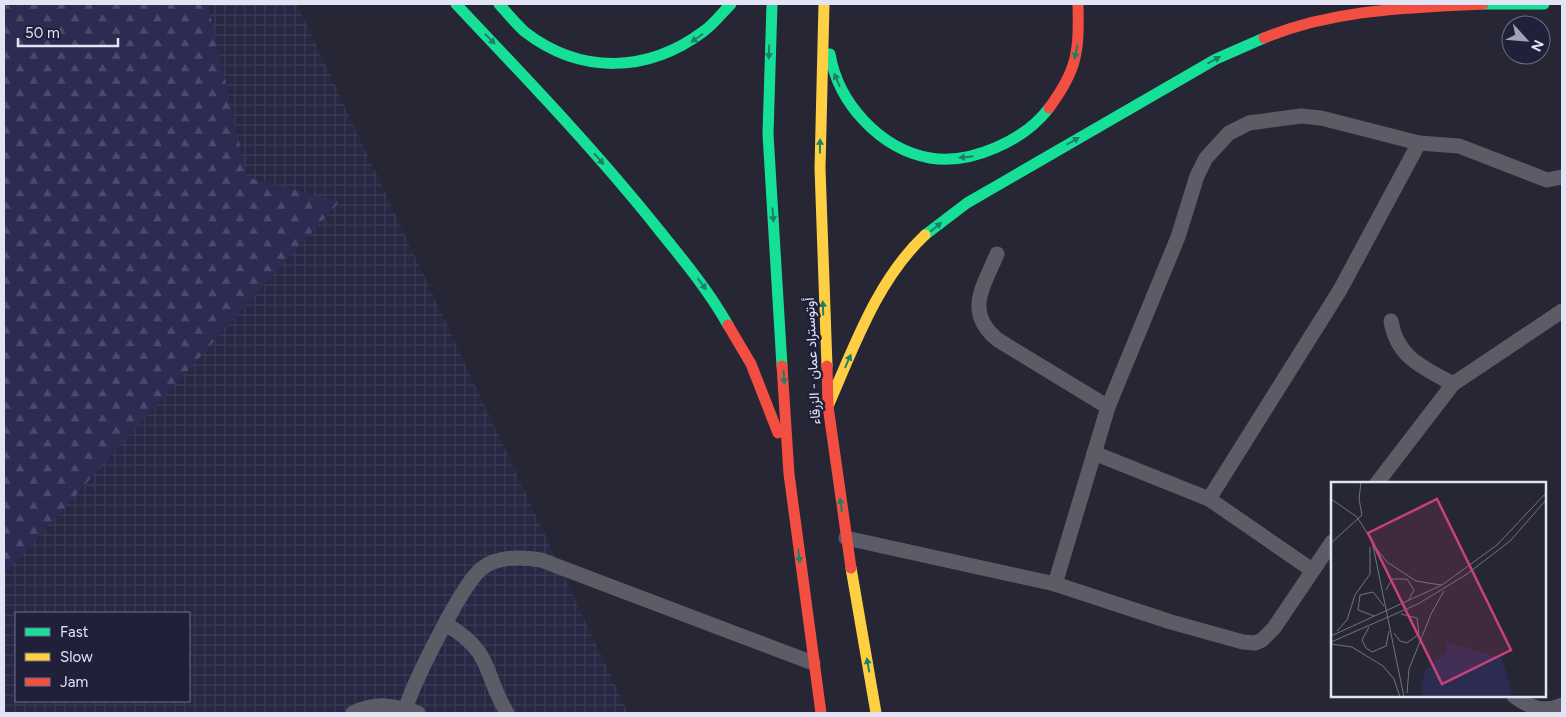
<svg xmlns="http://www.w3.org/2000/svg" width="1566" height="717" font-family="Figtree,Vazirmatn,sans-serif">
<defs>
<pattern id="industrial-grid" width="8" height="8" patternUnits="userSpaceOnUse" patternTransform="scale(1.25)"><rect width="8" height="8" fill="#282744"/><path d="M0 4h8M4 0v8" fill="none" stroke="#3d3c56"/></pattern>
<pattern id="forest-firs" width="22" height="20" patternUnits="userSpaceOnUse" patternTransform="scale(1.25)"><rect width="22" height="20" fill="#2c2b51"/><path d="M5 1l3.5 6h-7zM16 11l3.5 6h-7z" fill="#4a4a6b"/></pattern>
</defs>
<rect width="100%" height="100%" fill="#272634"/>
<path fill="url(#industrial-grid)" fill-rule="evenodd" d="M4 4H297L628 713H4ZM16 613H189V701H16Z"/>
<polygon fill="url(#forest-firs)" points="4,4 208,4 247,177 339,202 4,575"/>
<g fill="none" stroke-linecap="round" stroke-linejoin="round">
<g stroke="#5c5c67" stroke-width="15">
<path d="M997 254C983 288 964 312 998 340L1108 407"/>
<path d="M1391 321C1397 358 1423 367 1453 384"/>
<polyline points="1094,453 1209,499 1312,570"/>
<polyline points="1377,483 1453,384 1562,311"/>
<polyline points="1209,499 1340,290 1419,143 1459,146 1547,180 1562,177"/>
<polyline points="846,538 1055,584 1171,622 1243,642 1255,643 1262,640 1274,628 1332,542"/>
<polyline points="1055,584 1108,407 1178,237 1197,176 1206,158 1229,133 1249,123 1301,116 1321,118 1419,143"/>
<path d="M446 624C495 654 482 671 507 713"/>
<path d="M1514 696C1530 708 1544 713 1562 705"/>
<path d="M353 713C376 702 394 705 418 713"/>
<path d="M404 713C412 685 461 586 481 569 497 556 523 557 541 560L813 663"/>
</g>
<g stroke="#16e098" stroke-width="11">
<path d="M456 4C526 78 596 151 659 230 684 261 709 291 728 325"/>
<path d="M499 4C507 13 516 24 525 32 581 75 648 73 704 31 714 24 722 13 731 4"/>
<polyline points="772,4 768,134 782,366"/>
<polyline points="1483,4 1544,4"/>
<path d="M830 54C838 103 880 149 930 158 971 165 1025 140 1049 108"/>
<polyline points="925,235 967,203 1216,59 1264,38"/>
</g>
<g stroke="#ffcf43" stroke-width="11">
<polyline points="824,4 820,168 827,366"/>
<path d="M828 406C854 347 877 280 925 235"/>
<polyline points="851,568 876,713"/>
</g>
<g stroke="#f24e42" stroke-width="11">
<path d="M1264 38C1335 9 1407 8 1483 4"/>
<path d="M1049 108C1078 69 1079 51 1078 4"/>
<polyline points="728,325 751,364 778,433"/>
<polyline points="782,366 789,474 821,713"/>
<polyline points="827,366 828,406 851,568"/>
</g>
</g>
<defs><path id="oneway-solid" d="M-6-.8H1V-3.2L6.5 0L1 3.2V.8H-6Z" transform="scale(1.25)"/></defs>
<g fill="#1c8069">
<use href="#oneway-solid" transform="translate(697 38) rotate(145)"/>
<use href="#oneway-solid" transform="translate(490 39) rotate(46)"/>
<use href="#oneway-solid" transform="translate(769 52) rotate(92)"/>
<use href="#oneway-solid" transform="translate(1076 52) rotate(103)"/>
<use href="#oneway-solid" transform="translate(1214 60) rotate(-29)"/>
<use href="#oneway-solid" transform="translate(837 80) rotate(-113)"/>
<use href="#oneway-solid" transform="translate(1073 141) rotate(-30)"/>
<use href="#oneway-solid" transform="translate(820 146) rotate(-89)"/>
<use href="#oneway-solid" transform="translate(966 157) rotate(174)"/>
<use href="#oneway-solid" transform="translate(599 159) rotate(49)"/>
<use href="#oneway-solid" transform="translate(773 215) rotate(86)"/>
<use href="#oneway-solid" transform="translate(936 227) rotate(-40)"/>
<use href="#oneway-solid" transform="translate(702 284) rotate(53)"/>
<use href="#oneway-solid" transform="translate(823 308) rotate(-92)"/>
<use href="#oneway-solid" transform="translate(848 361) rotate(-66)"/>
<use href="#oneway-solid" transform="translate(784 377) rotate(87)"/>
<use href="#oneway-solid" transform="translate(841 505) rotate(-98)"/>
<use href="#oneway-solid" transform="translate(799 556) rotate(83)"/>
<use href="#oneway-solid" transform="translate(868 665) rotate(-100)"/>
</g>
<g text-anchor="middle" stroke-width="5" stroke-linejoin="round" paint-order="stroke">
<g font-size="14" fill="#e2e3f4" stroke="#21203a">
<text transform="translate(812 361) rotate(-93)" y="5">أوتوستراد عمان - الزرقاء</text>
</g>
</g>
<g transform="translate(1331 482)">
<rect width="215" height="215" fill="#272634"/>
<path d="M114 160 171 176 182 215H92L90 204 95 187 116 170Z" fill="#2c2b51"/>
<path fill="none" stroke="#727281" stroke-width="1" d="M0 17 26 35 41 59 73 215M0 61 31 33 28 17 30 0M45 66 56 80 85 99 110 103M55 108 61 97H76L83 108 77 119M43 134 27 128 29 113 42 110 53 124M38 145 31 158 35 166 41 170 55 164 58 149M6 149 16 138 24 113 39 92V65M63 151 69 159 76 161 88 152 86 136 70 132M0 154 111 103 166 63 215 11M0 160 87 122 136 92 179 59 215 18M0 162 21 165 52 184 63 197 69 215M76 211 78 187 100 132 113 109"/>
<path fill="#c8417a" fill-opacity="0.15" stroke="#c8417a" stroke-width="2.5" d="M106 17 180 168 111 202 37 51Z"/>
<rect width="215" height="215" fill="none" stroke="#e2e3f4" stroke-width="2.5"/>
</g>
<rect width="1566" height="717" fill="none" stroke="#e2e3f4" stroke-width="10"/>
<rect x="15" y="612" width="175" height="90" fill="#21203a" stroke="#6e6e84"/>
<rect x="25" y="628" width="25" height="8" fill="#16e098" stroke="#6e6e84"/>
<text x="60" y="637" font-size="15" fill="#e2e3f4">Fast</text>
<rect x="25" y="653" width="25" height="8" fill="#ffcf43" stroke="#6e6e84"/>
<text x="60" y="662" font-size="15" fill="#e2e3f4">Slow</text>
<rect x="25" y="678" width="25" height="8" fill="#f24e42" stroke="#6e6e84"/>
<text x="60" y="687" font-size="15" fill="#e2e3f4">Jam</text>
<g transform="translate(1526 40) rotate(116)"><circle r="24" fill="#21203a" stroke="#6e6e84"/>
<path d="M0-4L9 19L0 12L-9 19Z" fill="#a1a1b1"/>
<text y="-8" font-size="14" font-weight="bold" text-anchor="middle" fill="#e2e3f4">N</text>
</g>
<path d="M18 38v8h100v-8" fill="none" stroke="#e2e3f4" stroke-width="2.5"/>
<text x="25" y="38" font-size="15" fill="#e2e3f4" stroke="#21203a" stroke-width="4" paint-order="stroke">50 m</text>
</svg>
